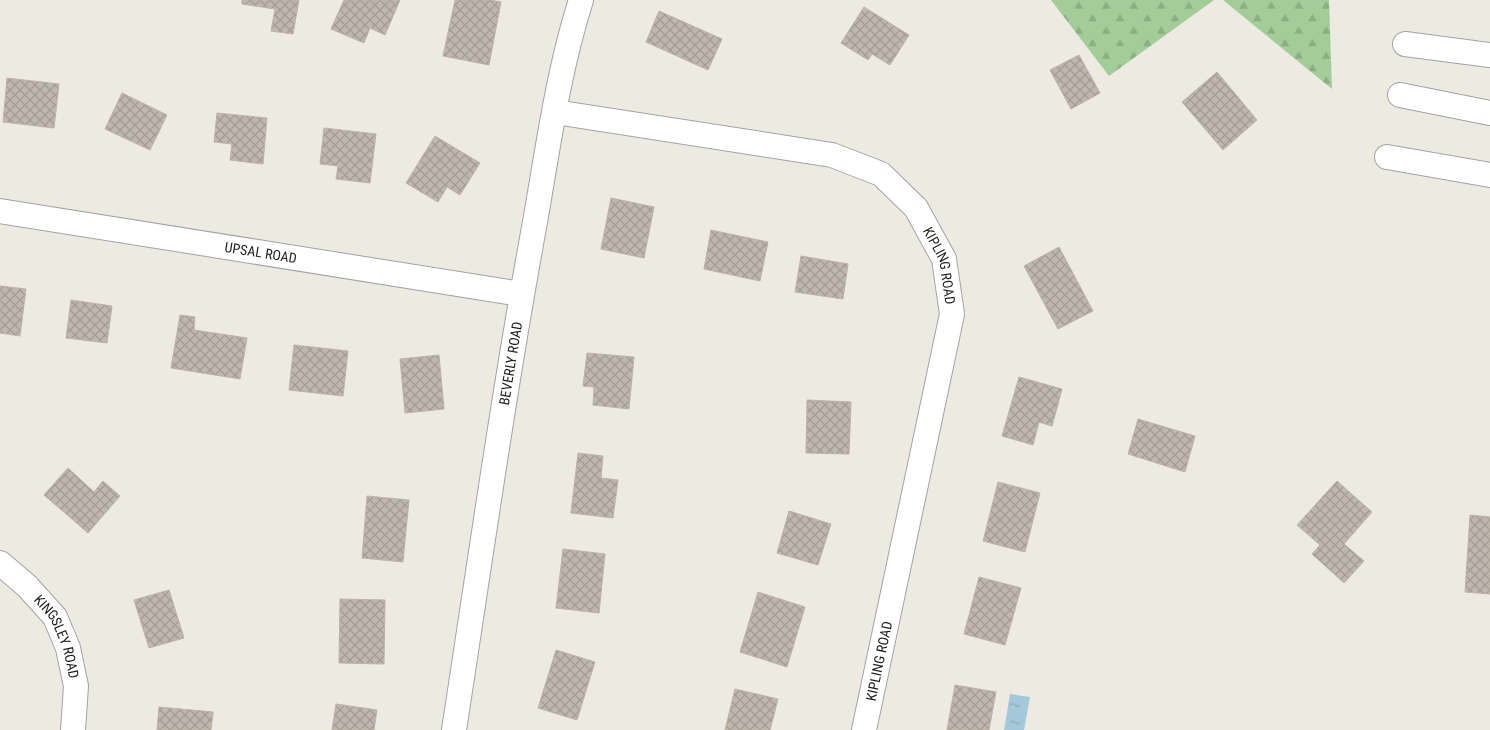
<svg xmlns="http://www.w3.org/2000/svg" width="1490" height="730" font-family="'Roboto Condensed',sans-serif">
<defs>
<pattern id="forest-firs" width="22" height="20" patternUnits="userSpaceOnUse" patternTransform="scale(1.25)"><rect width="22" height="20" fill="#a3cc98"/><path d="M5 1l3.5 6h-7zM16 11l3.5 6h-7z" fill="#8caf82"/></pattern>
<pattern id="water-ripples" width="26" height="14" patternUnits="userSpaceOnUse" patternTransform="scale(1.25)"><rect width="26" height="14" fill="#a3c9da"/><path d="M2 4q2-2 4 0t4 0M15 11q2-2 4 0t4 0" fill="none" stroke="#8cacba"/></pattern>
<pattern id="building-cross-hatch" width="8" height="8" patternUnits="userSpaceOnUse" patternTransform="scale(1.25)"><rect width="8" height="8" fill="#beb6af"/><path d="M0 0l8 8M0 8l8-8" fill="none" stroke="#a39c96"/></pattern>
</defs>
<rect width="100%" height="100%" fill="#edeae2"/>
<g fill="url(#forest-firs)">
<polygon points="1051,0 1214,0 1109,76"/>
<polygon points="1223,0 1329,0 1332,89"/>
</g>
<polygon fill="url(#water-ripples)" points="1010,694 1030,697 1024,730 1004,730"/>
<g fill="url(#building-cross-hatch)" stroke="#beb2a5">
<polygon points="242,0 299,0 293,34 271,31 275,9 242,4"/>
<polygon points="344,0 400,0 385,35 370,28 364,43 331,29"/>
<polygon points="455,0 491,0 501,2 489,65 443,56"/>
<polygon points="864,7 909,35 890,65 872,54 868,60 841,43"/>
<polygon points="659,11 722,39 708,70 646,42"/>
<polygon points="1079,55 1100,93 1071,109 1050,70"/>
<polygon points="1217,72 1257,120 1223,150 1182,102"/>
<polygon points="7,78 59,84 54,128 3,122"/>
<polygon points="122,93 167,115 150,150 105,129"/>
<polygon points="217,113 267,118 263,164 230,160 232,144 214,142"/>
<polygon points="324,128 376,134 370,183 336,179 338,166 320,164"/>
<polygon points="435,136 480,163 460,195 447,187 438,202 406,183"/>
<polygon points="611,198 654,207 644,258 601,249"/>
<polygon points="711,230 768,242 760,281 704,269"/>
<polygon points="1059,247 1093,311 1058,329 1024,266"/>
<polygon points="801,256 848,264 843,299 795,292"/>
<polygon points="0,286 26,289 20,336 0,333"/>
<polygon points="71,300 112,306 107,343 66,338"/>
<polygon points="180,315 195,317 194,330 247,338 240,379 171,368"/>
<polygon points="294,345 348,351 343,396 289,390"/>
<polygon points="587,353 634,357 629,409 593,405 594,387 583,386"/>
<polygon points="439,355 444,409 405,413 400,359"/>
<polygon points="1019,377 1062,389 1052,426 1039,422 1033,445 1002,436"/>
<polygon points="807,400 851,402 849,454 806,453"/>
<polygon points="1138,419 1195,436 1185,472 1128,454"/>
<polygon points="578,453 603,456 601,478 618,480 613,518 571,513"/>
<polygon points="68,468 94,492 103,481 120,496 88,533 44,495"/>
<polygon points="1337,481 1372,512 1344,544 1364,561 1344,583 1312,554 1320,545 1297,525"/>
<polygon points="998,482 1040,493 1025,552 983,541"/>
<polygon points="367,496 409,500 403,562 362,558"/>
<polygon points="789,511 831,524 818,565 777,553"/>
<polygon points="1470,515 1490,517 1490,594 1465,592"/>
<polygon points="563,549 605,554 599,613 556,608"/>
<polygon points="979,577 1021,588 1005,645 964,634"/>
<polygon points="169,590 184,638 149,648 134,600"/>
<polygon points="758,592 805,607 787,667 740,652"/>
<polygon points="340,599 385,600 384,664 339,663"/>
<polygon points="556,650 595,662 577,720 538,708"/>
<polygon points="955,685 996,692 989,730 947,730"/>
<polygon points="735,689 778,699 770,730 725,730"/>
<polygon points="336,704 377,710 374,730 332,730"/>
<polygon points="159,707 213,712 211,730 157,730"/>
</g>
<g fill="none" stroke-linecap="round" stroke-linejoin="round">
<defs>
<g id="minor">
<polyline points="1405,44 1490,55"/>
<polyline points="1400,95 1490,113"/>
<path id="s1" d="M555 112 832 155 881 174 916 208 944 259 952 314 864 730"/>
<polyline points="1387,157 1490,175"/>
<path id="s2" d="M0 211 521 294"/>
<path id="s3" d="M0 563 27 586 55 617 68 648 76 686 73 730"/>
<path id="s4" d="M454 730C480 561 504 391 535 222 548 148 558 72 581 0"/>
</g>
</defs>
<use href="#minor" stroke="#a3a3a3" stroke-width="26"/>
<use href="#minor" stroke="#fff" stroke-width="24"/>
</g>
<g text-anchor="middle" stroke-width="5" stroke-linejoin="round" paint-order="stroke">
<g font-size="14" fill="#1c1c1c" stroke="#fff">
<text dy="5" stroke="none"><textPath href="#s2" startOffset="264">UPSAL ROAD</textPath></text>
<text dy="5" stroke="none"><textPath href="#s1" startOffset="445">KIPLING ROAD</textPath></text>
<text dy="5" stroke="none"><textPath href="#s4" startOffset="371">BEVERLY ROAD</textPath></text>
<text dy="5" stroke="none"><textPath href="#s3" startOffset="96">KINGSLEY ROAD</textPath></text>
<text transform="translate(879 661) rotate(-78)" y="5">KIPLING ROAD</text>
</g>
</g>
</svg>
